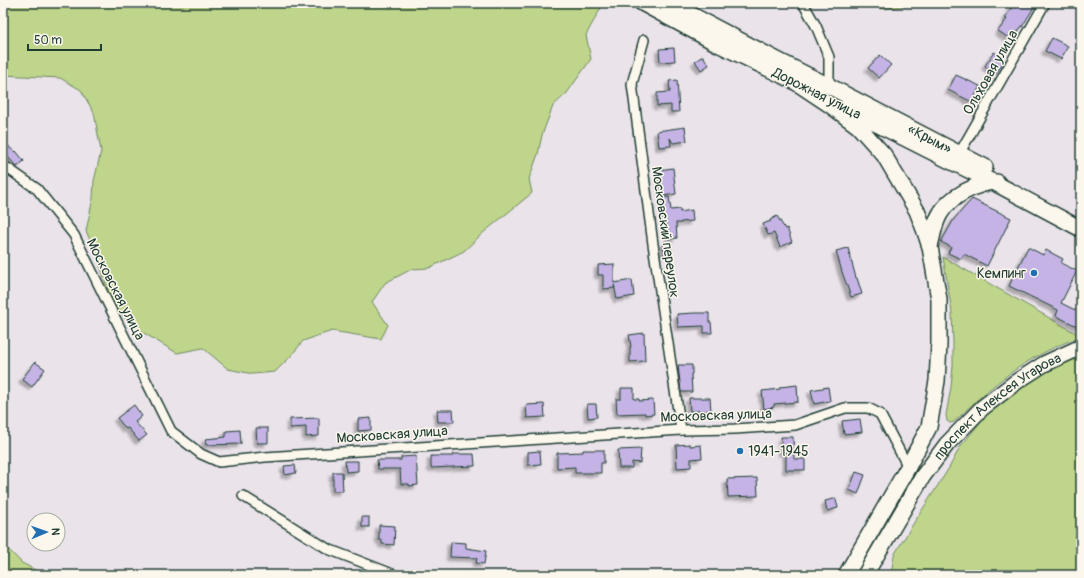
<svg xmlns="http://www.w3.org/2000/svg" width="1084" height="578" font-family="Pangolin,sans-serif">
<defs>
<filter id="shadow"><feDropShadow dx="-3.5" dy="3.5" stdDeviation="1" flood-color="#0004"/></filter>
</defs>
<rect width="100%" height="100%" fill="#eae3ea"/>
<filter id="ink" filterUnits="userSpaceOnUse"><feTurbulence type="fractalNoise" baseFrequency=".025" numOctaves="2"/><feDisplacementMap in="SourceGraphic" scale="8" xChannelSelector="R" yChannelSelector="G"/><feConvolveMatrix kernelMatrix="1 2 1 2 8 2 1 2 1" color-interpolation-filters="sRGB"/></filter>
<g filter="url(#ink)">
<g fill="#bed58b" stroke="#6e8960">
<polygon points="3,3 602,3 603,4 586,35 591,59 567,93 553,106 542,135 538,154 529,179 532,193 483,233 464,251 429,268 412,269 385,283 372,302 388,325 381,339 332,331 303,341 291,356 275,372 253,374 228,369 203,348 177,353 132,326 112,303 97,256 86,231 93,198 94,181 101,151 94,113 81,90 60,78 3,75"/>
<polygon points="875,3 911,3 906,6 881,9"/>
<path d="M943 257 1081 336C1070 341 1058 345 1047 351 1012 368 981 395 954 422L950 423 947 421 946 415 951 387 953 366V342L952 313Z"/>
<polygon points="1081,353 1081,575 891,575 894,555 915,521 949,468 960,447 988,413 1030,379"/>
<polygon points="3,544 22,563 45,575 3,575"/>
</g>
<g fill="#c4b3e4" stroke="#1f3d34" filter="url(#shadow)">
<polygon points="1014,3 1027,3 1034,7 1022,27 1021,27 1012,40 998,31 1007,19 1005,18"/>
<polygon points="1052,38 1068,46 1061,59 1045,51"/>
<polygon points="674,48 675,61 660,62 659,49"/>
<polygon points="994,52 1005,60 996,74 985,66"/>
<polygon points="880,55 891,65 879,78 868,68"/>
<polygon points="703,56 709,65 701,70 695,61"/>
<polygon points="956,75 980,86 972,102 948,90"/>
<polygon points="677,80 679,112 671,112 671,105 657,106 657,93 670,92 669,81"/>
<polygon points="685,127 687,141 673,143 670,138 671,146 659,147 657,131"/>
<polygon points="3,140 14,152 16,151 24,161 17,167 7,156 3,159"/>
<polygon points="673,168 676,194 663,196 659,170"/>
<polygon points="669,197 671,210 680,209 680,212 692,210 693,221 681,222 681,223 676,223 677,238 669,239 667,224 665,224 662,198"/>
<polygon points="972,199 1011,218 987,266 964,254 961,259 948,253 951,247 941,242 954,219"/>
<polygon points="777,216 785,229 787,228 792,242 780,247 774,233 768,235 763,224 771,221 770,220"/>
<polygon points="671,242 672,253 664,254 663,243"/>
<polygon points="1028,247 1043,255 1046,250 1063,259 1061,263 1077,271 1061,303 1081,313 1081,328 1056,316 1058,310 1009,286"/>
<polygon points="848,248 856,278 857,278 862,294 851,297 842,272 836,251"/>
<polygon points="614,264 614,283 632,280 634,296 617,299 614,285 615,288 603,289 603,275 598,275 598,265"/>
<polygon points="695,313 709,313 709,322 711,322 712,333 704,333 704,326 678,327 677,314"/>
<polygon points="644,333 645,361 630,362 630,347 631,347 629,335"/>
<polygon points="35,362 45,369 32,387 22,379"/>
<polygon points="678,365 692,365 692,374 691,374 692,392 681,392"/>
<polygon points="797,385 798,402 774,404 774,407 764,409 762,391 780,389 780,387"/>
<polygon points="828,387 830,401 814,404 811,390"/>
<polygon points="621,388 634,388 634,399 639,399 639,401 653,400 654,414 645,415 645,413 617,414 616,399 621,399"/>
<polygon points="689,398 710,398 711,411 690,411"/>
<polygon points="544,404 545,417 527,418 526,405"/>
<polygon points="587,404 596,404 597,417 588,418"/>
<polygon points="134,405 142,416 135,422 147,435 139,441 128,428 126,429 117,418"/>
<polygon points="437,410 453,410 454,422 438,422"/>
<polygon points="319,418 319,436 306,437 306,427 290,428 290,419"/>
<polygon points="371,418 371,430 358,431 358,419"/>
<polygon points="860,419 862,432 844,434 842,421"/>
<polygon points="256,428 268,428 268,443 257,443"/>
<polygon points="240,430 241,444 206,445 205,439 226,437 226,431"/>
<polygon points="781,437 793,437 794,459 805,459 805,470 786,470 786,452 782,453"/>
<polygon points="690,444 690,446 701,445 702,458 691,459 691,467 677,468 676,445"/>
<polygon points="641,449 640,463 632,462 632,468 619,468 618,450"/>
<polygon points="583,450 604,450 604,463 601,463 601,473 575,473 575,467 557,468 557,453 583,452"/>
<polygon points="540,451 541,464 528,465 528,452"/>
<polygon points="453,454 474,454 475,466 431,468 431,456 453,456"/>
<polygon points="416,456 418,485 409,486 409,484 401,484 400,469 378,469 377,460 401,460 401,457"/>
<polygon points="345,461 358,461 358,471 346,472"/>
<polygon points="295,465 296,473 285,475 284,466"/>
<polygon points="333,472 342,472 343,491 333,491"/>
<polygon points="856,472 865,475 858,494 849,490"/>
<polygon points="757,478 758,496 728,497 727,479"/>
<polygon points="833,499 836,499 838,508 827,511 825,501"/>
<rect x="362" y="517" width="7" height="10"/>
<polygon points="379,525 395,526 394,545 382,544 382,540 379,540"/>
<polygon points="451,542 466,543 466,548 486,551 484,564 476,563 477,558 450,557"/>
</g>
<g fill="none" stroke-linecap="round" stroke-linejoin="round">
<defs>
<g id="street">
<polyline points="803,3 816,26 829,57 829,86"/>
<polyline points="644,40 632,84 653,244 681,430"/>
<polyline points="959,154 1045,3"/>
<polyline points="3,165 37,189 74,235 171,431 201,454 219,462 265,457 681,430 735,429 795,425 845,408 868,408 880,414 908,467"/>
<polyline points="243,496 328,549 395,575"/>
</g>
<g id="primary">
<polyline points="642,3 718,44 806,87"/>
<path id="s1" d="M669 3 779 61 829 86 985 167"/>
<polyline points="797,83 830,105 858,126 884,155 917,211 924,229 930,247 939,299 939,344 937,381 929,427 908,467 846,575"/>
<polyline points="845,108 954,163 993,182 1081,229"/>
<path d="M930 246C933 235 934 224 940 214 949 197 978 182 997 182"/>
<path id="s2" d="M865 575 923 476 947 444 982 408 1016 382 1044 364 1081 347"/>
</g>
</defs>
<use href="#street" stroke="#1f3d34" stroke-width="12"/>
<use href="#primary" stroke="#1f3d34" stroke-width="18"/>
<use href="#street" stroke="#fbf7ec" stroke-width="9"/>
<use href="#primary" stroke="#fbf7ec" stroke-width="15"/>
</g>
</g>
<g fill="#1f6fb2" stroke="#fbf7ec" stroke-width="1.5">
<circle cx="1034" cy="273" r="4"/>
<circle cx="740" cy="451" r="4"/>
</g>
<g text-anchor="middle" stroke-width="3" stroke-linejoin="round" paint-order="stroke">
<g font-size="14" fill="#1f3d34" stroke="#fbf7ec">
<text transform="translate(990 72) rotate(-60)" y="5">Ольховая улица</text>
<text transform="translate(817 93) rotate(27)" y="5">Дорожная улица</text>
<text dy="5" stroke="none"><textPath href="#s1" startOffset="294">«Крым»</textPath></text>
<text transform="translate(666 232) rotate(82)" y="5">Московский переулок</text>
<text transform="translate(116 289) rotate(63)" y="5">Московская улица</text>
<text dy="5" stroke="none"><textPath href="#s2" startOffset="218">проспект Алексея Угарова</textPath></text>
<text transform="translate(716 415) rotate(-2)" y="5">Московская улица</text>
<text transform="translate(392 434) rotate(-4)" y="5">Московская улица</text>
</g>
<g font-size="14" fill="#1f3d34" stroke="#fbf7ec" text-anchor="end">
<text x="1026" y="278">Кемпинг</text>
<text x="748" y="456" text-anchor="start">1941-1945</text>
</g>
</g>
<rect width="1084" height="578" fill="none" stroke="#fbf7ec" stroke-width="16"/>
<rect x="8" y="8" width="1068" height="562" fill="none" stroke="#1f3d34" stroke-width="1.5" filter="url(#ink)"/>
<g transform="translate(46 532) rotate(88)"><circle r="19" fill="#fbf7ec" stroke="#a3ada2"/>
<path d="M0-3L7 15L0 10L-7 15Z" fill="#1f6fb2"/>
<text y="-6" font-size="11" font-weight="bold" text-anchor="middle" fill="#1f3d34">N</text>
</g>
<path d="M28 44v6h73v-6" fill="none" stroke="#1f3d34" stroke-width="2"/>
<text x="34" y="44" font-size="12" fill="#1f3d34" stroke="#fbf7ec" stroke-width="3" paint-order="stroke">50 m</text>
</svg>
